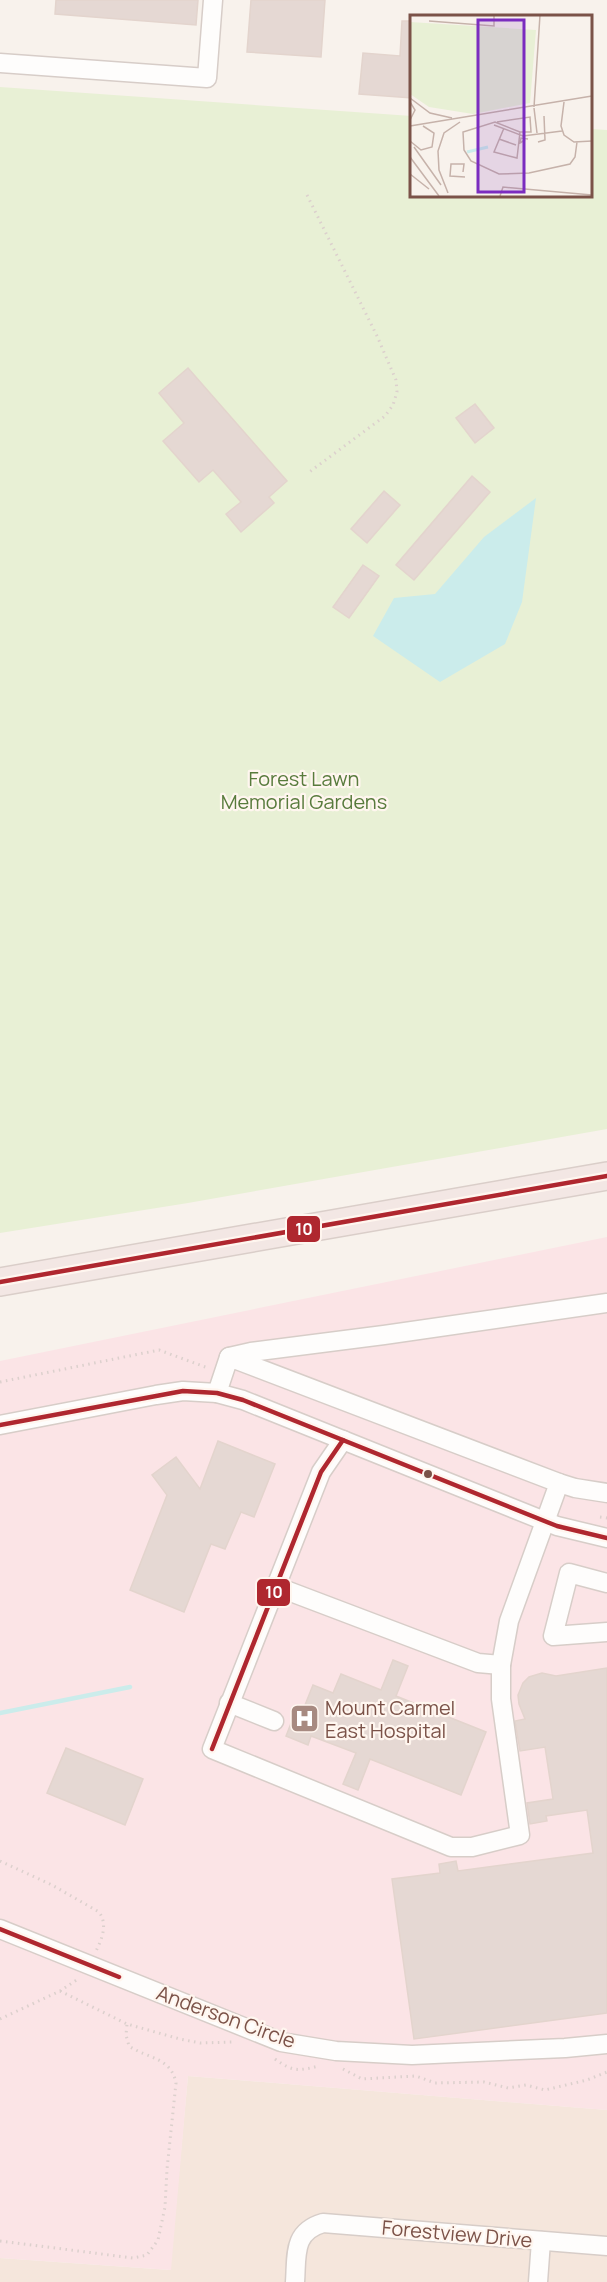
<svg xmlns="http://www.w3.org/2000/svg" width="607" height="2282" font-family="Manrope,sans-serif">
<rect width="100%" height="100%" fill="#f8f2ec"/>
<polygon fill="#f5e6dc" points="188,2076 607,2110 607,2282 0,2282 0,2258 170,2270"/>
<polygon fill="#fbe4e6" points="607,1237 607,2110 188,2076 171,2270 0,2258 0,1361"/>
<polygon fill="#e8f0d5" points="0,87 412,116 412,195 590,195 591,129 607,130 607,1129 188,1203 0,1233"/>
<polygon fill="#cbeceb" points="536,498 522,602 505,644 440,682 373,636 394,598 435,594 484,537"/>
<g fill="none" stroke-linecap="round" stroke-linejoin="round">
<polyline stroke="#cbeceb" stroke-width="4.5" points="0,1713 130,1687"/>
</g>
<g fill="#e5d8d3" stroke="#e3d4cd" stroke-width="1.5">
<polygon points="56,0 198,0 196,25 55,14"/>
<polygon points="251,0 325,0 321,57 247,52"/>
<polygon points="402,21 412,21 412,98 359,94 363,53 400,56"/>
<polygon points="188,368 287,481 269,497 274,503 241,532 226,514 241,502 213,470 199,482 163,441 184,423 159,393"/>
<polygon points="475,404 494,428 475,443 456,418"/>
<polygon points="472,476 490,492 414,580 396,565"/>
<polygon points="384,491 400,505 367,543 351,529"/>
<polygon points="363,565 379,576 349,618 333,607"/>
<polygon points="218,1441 275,1464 254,1517 241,1512 225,1549 211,1544 184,1612 130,1590 167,1495 152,1475 176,1457 200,1489"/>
<polygon points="393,1660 408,1666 396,1696 486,1732 461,1795 370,1759 358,1790 343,1784 356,1753 311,1736 308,1745 286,1736 297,1708 303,1710 313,1685 333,1693 341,1674 381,1690"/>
<polygon points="607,1668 607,2013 414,2039 392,1879 440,1873 439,1864 456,1861 458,1871 593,1853 587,1810 546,1816 547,1821 530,1824 527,1803 553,1799 545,1747 520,1751 515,1721 525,1719 519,1704 518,1695 523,1683 529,1677 542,1673 556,1676"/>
<polygon points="66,1748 143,1779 125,1825 47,1793"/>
</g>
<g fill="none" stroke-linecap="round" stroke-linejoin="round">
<defs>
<g id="minor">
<polyline points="0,63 207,78 213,0"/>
<polyline points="229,1357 251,1352 384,1335 607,1303"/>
<polyline points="217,1393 229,1357 559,1483 509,1621 501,1665 501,1699 520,1835 472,1847 451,1847 212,1749 321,1472 343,1440"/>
<polyline points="0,1425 156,1395 183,1391 217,1393 243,1400 557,1526 607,1538"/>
<polyline points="559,1483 575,1488 607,1493"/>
<polyline points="607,1583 569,1573 553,1636 607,1632"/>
<polyline points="275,1586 478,1663 501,1665"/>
<polyline points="229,1703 274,1721"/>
<polyline points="0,1929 281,2042 336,2051 412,2055 565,2048 607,2044"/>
<path d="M295 2282C297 2256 292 2232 323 2223L607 2246"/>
<polyline points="538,2282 541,2241"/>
</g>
<polyline id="highway" points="0,1282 607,1176"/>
</defs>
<use href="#minor" stroke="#d7cdc8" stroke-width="21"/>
<use href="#highway" stroke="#dacec9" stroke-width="30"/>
<g stroke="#dcd0cd" stroke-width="3" stroke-dasharray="1.5 4.5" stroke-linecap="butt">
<polyline points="307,195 377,336 396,380 397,392 393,405 385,416 308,473"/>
<polyline points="0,1382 159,1350 208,1368"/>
<polyline points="600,1517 607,1518"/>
<path d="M0 1861 52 1885 99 1912C108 1924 102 1939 96 1951"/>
<polyline points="60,1991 127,2024 180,2039 200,2043 234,2042"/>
<polyline points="0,2019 60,1991 78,1979"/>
<path d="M275 2059C293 2072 298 2071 319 2066"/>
<polyline points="343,2069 362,2079 416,2076 435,2083 484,2082 508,2088 526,2085 545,2090 587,2080 607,2072"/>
<path d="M0 2241 133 2258 147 2255 158 2240 165 2207 167 2169 176 2083C171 2057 148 2059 129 2046L126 2035 127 2024"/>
</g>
<use href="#minor" stroke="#fefdfc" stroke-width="18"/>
<use href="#highway" stroke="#f3e7e4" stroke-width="27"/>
<defs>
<g id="bus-1">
<polyline points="0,1282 607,1176"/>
<polyline points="0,1425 183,1391 217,1393 243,1400 557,1526 607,1538"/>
<polyline points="212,1749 321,1472 343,1440"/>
<polyline points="0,1929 119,1977"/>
</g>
</defs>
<use href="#bus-1" stroke="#fff6ef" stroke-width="9"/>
<use href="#bus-1" stroke="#af272f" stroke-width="4.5"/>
</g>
<defs>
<symbol id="hospital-square" viewBox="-11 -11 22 22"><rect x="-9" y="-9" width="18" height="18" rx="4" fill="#a78a81" stroke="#fff6ef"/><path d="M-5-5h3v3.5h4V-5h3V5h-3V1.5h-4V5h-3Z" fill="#fff"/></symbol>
</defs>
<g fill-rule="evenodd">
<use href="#hospital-square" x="288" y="1702" width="33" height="33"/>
</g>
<circle fill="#7b5248" stroke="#fff6ef" stroke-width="2" cx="428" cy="1474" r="5"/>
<g text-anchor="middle" stroke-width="4.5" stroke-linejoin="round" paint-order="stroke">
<g font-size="20" fill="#587b3c" stroke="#fff6ef">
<text x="304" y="786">Forest Lawn<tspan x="304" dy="23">Memorial Gardens</tspan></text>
</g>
<g font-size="20" fill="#7b5248" stroke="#fff6ef" text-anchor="start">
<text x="325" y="1715">Mount Carmel<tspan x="325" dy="23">East Hospital</tspan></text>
</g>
<g font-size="20" fill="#7b5248" stroke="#fff6ef">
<text transform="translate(226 2017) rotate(20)" y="7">Anderson Circle</text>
<text transform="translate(457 2234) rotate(5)" y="7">Forestview Drive</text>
</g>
</g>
<g transform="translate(410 15)">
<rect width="182" height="182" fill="#f8f2ec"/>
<path d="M0 7 126 15 120 88 63 99 19 92 0 79Z" fill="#e8f0d5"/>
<path fill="none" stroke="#cbeceb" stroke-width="3" d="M57 137 78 132"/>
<path fill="none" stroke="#c6b2aa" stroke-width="1.5" d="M19 6 84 11V0M0 83 20 98 42 103M0 87 5 95 0 105M154 87 151 111 154 120 164 127 182 126M124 92 130 0M124 93 127 118M87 107 120 102 121 117H110M84 110 113 121 152 116M0 111 182 81M94 113 84 137 107 143 110 117 85 107 53 117 54 135 61 146 89 159 119 158 160 149 165 142 167 127M89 124 106 130M115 125 110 128 111 123 118 124M0 126 11 135 22 132 24 118 13 111M128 127 135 125 134 101M4 132 31 170M0 142 29 181M53 157 54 149H41L40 161 55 162M0 159 19 174M38 178 29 155 28 136 34 118 50 107M90 181 93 172 182 180"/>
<path fill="#7b2cbf" fill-opacity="0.15" stroke="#7b2cbf" stroke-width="3" d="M68 5H114V177H68Z"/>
<rect width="182" height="182" fill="none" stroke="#7b5248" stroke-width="3"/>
</g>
<g stroke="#fff6ef" stroke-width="2">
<rect x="286" y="1215" width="35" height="28" rx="6" fill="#af272f"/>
<rect x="256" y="1578" width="35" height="29" rx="6" fill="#af272f"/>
</g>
<g font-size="16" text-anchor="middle" font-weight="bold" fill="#fff">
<text x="304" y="1235">10</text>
<text x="274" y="1598">10</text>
</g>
</svg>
